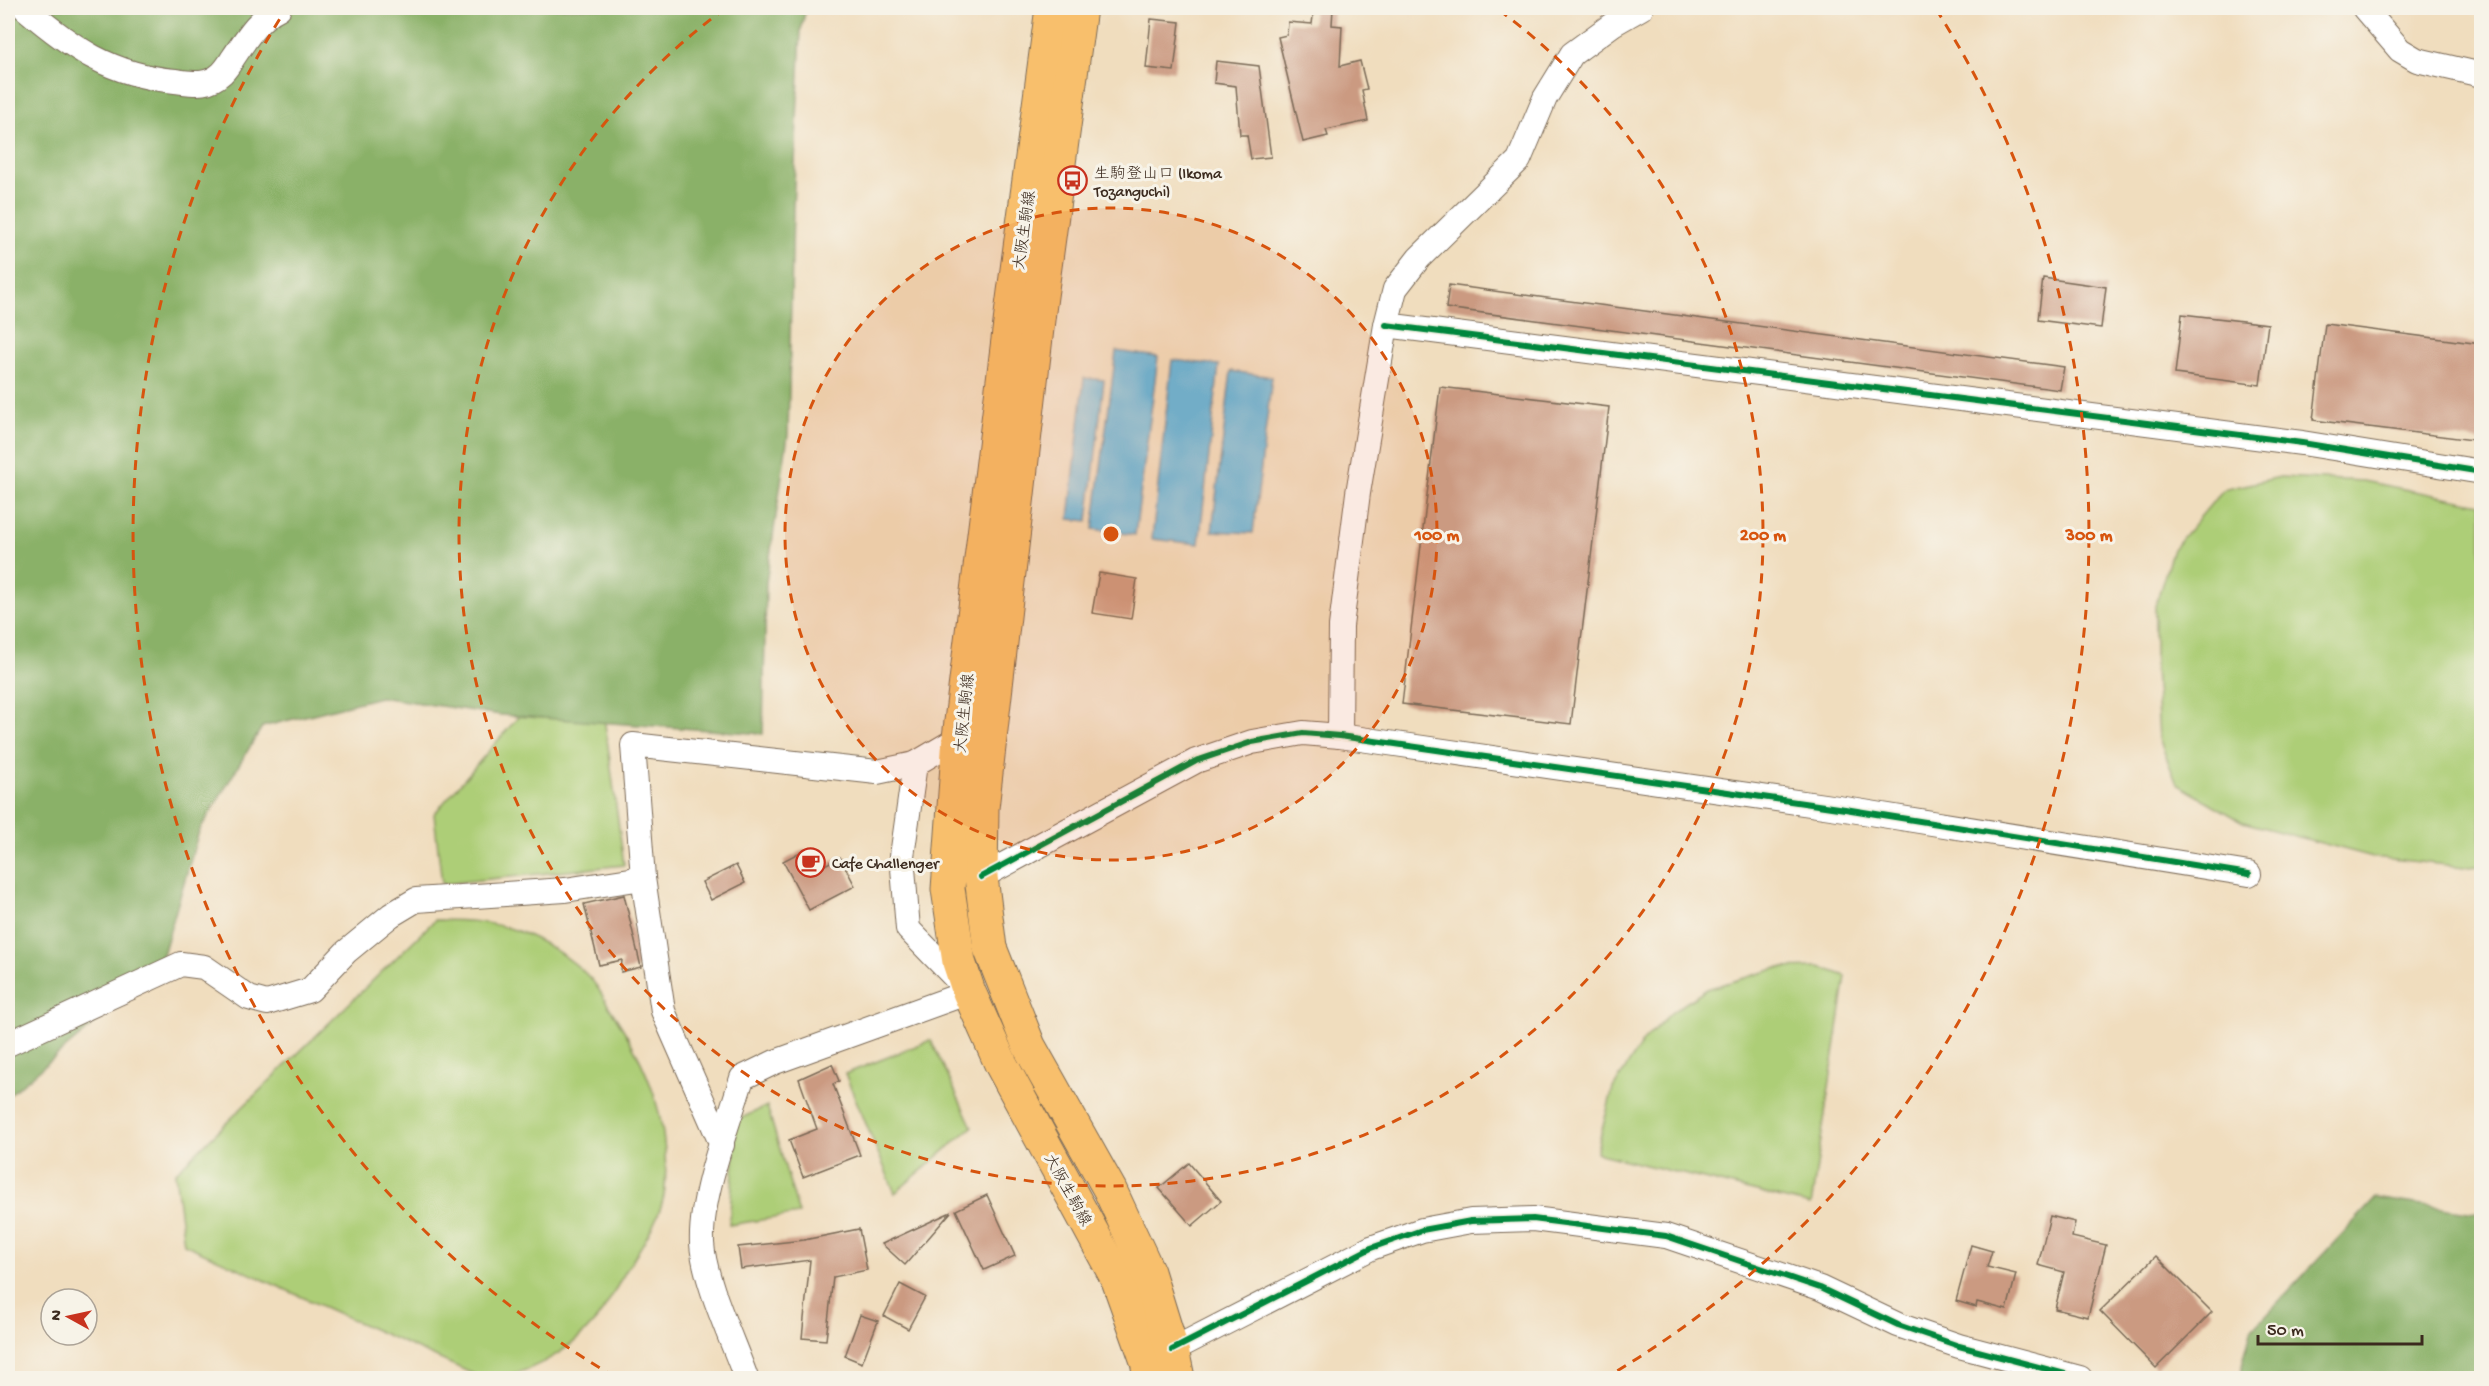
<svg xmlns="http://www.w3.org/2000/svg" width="2489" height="1386" font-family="'Gochi Hand','Klee One',sans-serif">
<rect width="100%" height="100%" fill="#f7f3e8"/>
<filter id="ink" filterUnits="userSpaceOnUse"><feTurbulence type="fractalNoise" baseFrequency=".0167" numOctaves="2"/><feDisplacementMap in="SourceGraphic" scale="12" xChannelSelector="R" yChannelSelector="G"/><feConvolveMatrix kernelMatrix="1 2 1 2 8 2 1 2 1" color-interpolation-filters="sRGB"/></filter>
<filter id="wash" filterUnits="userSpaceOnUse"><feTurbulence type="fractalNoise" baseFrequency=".008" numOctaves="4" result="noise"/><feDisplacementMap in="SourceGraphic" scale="24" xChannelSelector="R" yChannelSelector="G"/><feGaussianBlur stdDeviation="1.35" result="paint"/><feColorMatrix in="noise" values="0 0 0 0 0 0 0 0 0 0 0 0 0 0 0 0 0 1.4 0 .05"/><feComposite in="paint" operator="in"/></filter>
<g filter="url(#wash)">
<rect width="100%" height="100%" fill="#f0ddbe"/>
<g fill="#adce77" stroke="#747c4a" stroke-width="1.5">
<polygon points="2280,477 2363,481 2481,504 2481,866 2465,867 2373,857 2243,822 2177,784 2159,739 2155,666 2155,606 2173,549 2223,490"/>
<polygon points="600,687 624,865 442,884 434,814 539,693"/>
<path d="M435 920C463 920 493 921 520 932 543 941 571 958 588 976 598 985 604 999 611 1010 648 1065 670 1120 665 1188 663 1214 643 1244 629 1266 618 1283 609 1305 596 1320 570 1352 523 1379 482 1378L184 1244 175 1173Z"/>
<polygon points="1820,967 1846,976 1811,1205 1596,1153 1613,1088 1643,1041 1672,1012 1707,989 1778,968"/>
<polygon points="931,1040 972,1127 895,1193 845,1074"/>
<polygon points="767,1106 799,1214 729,1225 737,1120"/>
</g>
<g fill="#8ab168" stroke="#626e43" stroke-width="1.5">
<polygon points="8,8 806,8 801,30 793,208 788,435 766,583 763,734 501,715 380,697 262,727 199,831 162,958 85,1032 8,1096"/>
<polygon points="2376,1198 2481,1214 2481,1378 2239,1378 2251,1331"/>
</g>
<g fill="#65bae1" stroke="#507280" stroke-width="1.5">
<polygon points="1116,351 1158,357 1135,535 1093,529"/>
<polygon points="1172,360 1219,365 1199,544 1152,539"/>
<polygon points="1231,371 1272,377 1253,533 1212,531"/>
<polygon points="1084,378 1104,380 1088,521 1069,519"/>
</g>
<g id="blocks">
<g fill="#cb9a81">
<polygon points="1314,8 1333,8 1332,25 1342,26 1340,66 1360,61 1367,89 1362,90 1368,121 1326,130 1328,136 1303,142 1278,37 1287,35 1288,22 1312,24"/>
<polygon points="1151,19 1180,22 1174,71 1146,68"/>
<polygon points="1216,61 1259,66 1271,157 1251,159 1247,135 1240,135 1236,86 1214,83"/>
<polygon points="2043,278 2106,287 2101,328 2038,320"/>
<polygon points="1449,285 2064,367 2060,390 1446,308"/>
<polygon points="2182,314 2268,324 2260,385 2175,374"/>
<polygon points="2325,324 2481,344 2481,441 2313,420"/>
<polygon points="1440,387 1609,407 1571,724 1402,704"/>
<polygon points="1099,573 1137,579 1131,619 1092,613"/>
<polygon points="806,849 817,869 840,857 855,886 809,910 783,861"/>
<polygon points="736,865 745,883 711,900 702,882"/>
<polygon points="624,895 641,967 621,972 622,960 599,965 584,904"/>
<polygon points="832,1064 839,1081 833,1084 860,1155 803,1177 789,1140 817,1129 799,1079"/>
<polygon points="1189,1163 1221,1201 1192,1226 1159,1188"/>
<polygon points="987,1195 1015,1256 984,1270 956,1210"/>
<polygon points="951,1212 905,1265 882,1244"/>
<polygon points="2050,1216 2075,1222 2072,1237 2106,1245 2088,1317 2055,1309 2064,1272 2038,1265"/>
<polygon points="859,1229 867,1270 833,1277 826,1340 802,1338 810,1260 741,1269 738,1247 804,1240"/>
<polygon points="1971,1245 1992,1251 1987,1267 2016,1274 2007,1310 1977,1302 1976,1307 1956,1301"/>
<polygon points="2156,1256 2212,1312 2156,1368 2100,1311"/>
<polygon points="900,1284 925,1297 908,1329 884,1316"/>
<polygon points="860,1315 878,1321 862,1363 845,1356"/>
</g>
</g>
</g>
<g filter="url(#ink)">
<use href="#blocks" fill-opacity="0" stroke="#7a6956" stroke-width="1.5"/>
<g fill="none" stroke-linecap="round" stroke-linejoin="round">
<defs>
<g id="minor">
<path d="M25 8C72 48 111 75 175 81 193 83 207 87 222 73 226 69 230 63 233 58 246 39 258 18 279 8"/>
<polyline points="2364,8 2400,50 2417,60 2482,75"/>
<polyline points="1386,325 2302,443 2482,472"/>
<polyline points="1340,736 1341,626 1358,493 1386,325 1395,289 1419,258 1519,160 1545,98 1572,54 1613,24 1641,8"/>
<polyline points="981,877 1196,761 1252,742 1303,733 1340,736 1845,809 2249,874"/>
<polyline points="8,1044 181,964 204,967 249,998 267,1003 310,990 346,952 391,915 416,900 565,890 643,878"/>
<polyline points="722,1145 663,1011 643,878 633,745 877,772 915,764 959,738"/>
<polyline points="1172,1350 1371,1248 1422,1230 1471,1221 1533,1219 1666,1236 1820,1288 1898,1325 1959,1346 2080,1378"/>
<path d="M746 1378C733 1341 704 1281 702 1243 700 1195 728 1125 742 1078L775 1062 969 992 908 929 902 856 915 764"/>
</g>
<g id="primary">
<polyline points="1052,8 1012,307 959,738 948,889 959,962 969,992 1001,1064 1118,1280 1147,1361 1150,1378"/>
<polyline points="1080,8 1039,311 982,808 981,877 990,948 1029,1046 1110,1190 1148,1272 1172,1350 1178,1378"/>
</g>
</defs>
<use href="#minor" stroke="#7a6956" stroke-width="26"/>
<use href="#primary" stroke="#7a6956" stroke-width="35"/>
<use href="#minor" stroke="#fff" stroke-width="24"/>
<use href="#primary" stroke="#f8bf6c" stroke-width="33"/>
<defs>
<g id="cycleway">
<polyline points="1386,325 2302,443 2482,472"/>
<polyline points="981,877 1196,761 1252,742 1303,733 1340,736 1845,809 2249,874"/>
<polyline points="1172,1350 1371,1248 1422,1230 1471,1221 1533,1219 1666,1236 1820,1288 1898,1325 1959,1346 2080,1378"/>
</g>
</defs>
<use href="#cycleway" stroke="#f7f3e8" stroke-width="10"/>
<use href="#cycleway" stroke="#00873e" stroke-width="6"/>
</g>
</g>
<circle cx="1111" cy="534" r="326" fill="#d7540e" fill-opacity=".12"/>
<g fill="none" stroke="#d7540e" stroke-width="3" stroke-dasharray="10 8">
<circle cx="1111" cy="534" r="326"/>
<path d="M1499 10A652 652 0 1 1 723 10"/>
<path d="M615 1377A978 978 0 0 1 286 9M1936 9A978 978 0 0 1 1607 1377"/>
</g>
<defs>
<symbol id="bus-ring" viewBox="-11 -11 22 22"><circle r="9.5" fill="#f7f3e8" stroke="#c8321e" stroke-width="1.5"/><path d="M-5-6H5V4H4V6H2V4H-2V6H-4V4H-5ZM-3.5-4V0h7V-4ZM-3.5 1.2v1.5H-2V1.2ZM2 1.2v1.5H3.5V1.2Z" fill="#c8321e"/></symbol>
<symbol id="cafe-ring" viewBox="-11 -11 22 22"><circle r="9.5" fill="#f7f3e8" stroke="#c8321e" stroke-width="1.5"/><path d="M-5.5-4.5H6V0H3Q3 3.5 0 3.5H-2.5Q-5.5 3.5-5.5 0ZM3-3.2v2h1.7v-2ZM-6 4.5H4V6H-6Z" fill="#c8321e"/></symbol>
</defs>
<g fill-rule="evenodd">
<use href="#bus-ring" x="1056" y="164" width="33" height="33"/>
<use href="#cafe-ring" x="794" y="846" width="33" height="33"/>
</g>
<g text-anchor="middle" stroke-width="6" stroke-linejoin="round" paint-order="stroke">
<g font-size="16" fill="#3b2a1e" stroke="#f7f3e8" text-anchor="start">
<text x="1094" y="178">生駒登山口 (Ikoma<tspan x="1094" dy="18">Tozanguchi)</tspan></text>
<text x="832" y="868">Cafe Challenger</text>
</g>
<g font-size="16" fill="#3b2a1e" stroke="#f7f3e8">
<text transform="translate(1023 230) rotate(-82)" y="6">大阪生駒線</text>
<text transform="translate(963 713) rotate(-84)" y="6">大阪生駒線</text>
<text transform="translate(1069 1189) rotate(61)" y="6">大阪生駒線</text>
</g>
</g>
<circle cx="1111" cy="534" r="9" fill="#d7540e" stroke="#f7f3e8" stroke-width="3"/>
<g font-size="18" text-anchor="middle" font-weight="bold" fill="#d7540e" stroke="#f7f3e8" stroke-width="6" stroke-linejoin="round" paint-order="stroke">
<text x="1437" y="540">100 m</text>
<text x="1763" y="540">200 m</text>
<text x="2089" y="540">300 m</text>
</g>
<rect width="2489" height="1386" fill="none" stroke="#f7f3e8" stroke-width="30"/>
<g transform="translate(69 1317) rotate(278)"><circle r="28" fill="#f7f3e8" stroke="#aca397" stroke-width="1.5"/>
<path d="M0-4.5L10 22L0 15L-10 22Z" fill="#c8321e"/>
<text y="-9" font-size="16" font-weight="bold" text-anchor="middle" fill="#3b2a1e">N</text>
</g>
<path d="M2258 1335v9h164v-9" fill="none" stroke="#3b2a1e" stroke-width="3"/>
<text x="2267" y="1335" font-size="18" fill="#3b2a1e" stroke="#f7f3e8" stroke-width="4.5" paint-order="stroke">50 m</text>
</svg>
